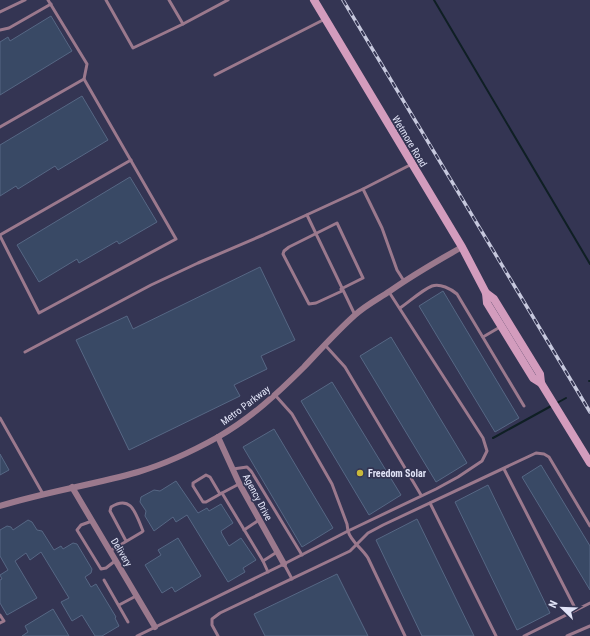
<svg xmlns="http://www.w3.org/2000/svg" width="590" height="636" font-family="'Roboto Condensed',sans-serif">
<rect width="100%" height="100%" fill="#343553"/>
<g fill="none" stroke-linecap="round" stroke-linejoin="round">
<g stroke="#0f1f24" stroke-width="2">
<polyline points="434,0 590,264"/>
<polyline points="589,381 590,381"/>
<polyline points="557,403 566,398"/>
<polyline points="493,438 553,405"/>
</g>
</g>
<g fill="#394965" stroke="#566784">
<polygon points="51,16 72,51 0,95 0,42 8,37 10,41"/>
<polygon points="82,96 108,140 58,170 55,166 18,189 16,186 0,196 0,145"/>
<polygon points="130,177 157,222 119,244 117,241 79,263 77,259 39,282 17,245"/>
<polygon points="260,267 295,340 261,356 267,369 234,385 240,396 129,450 76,340 127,316 133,329"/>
<polygon points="443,291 519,418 495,432 419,306"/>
<polygon points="391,337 467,463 436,482 360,356"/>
<polygon points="332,382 401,495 369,515 301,401"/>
<polygon points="274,429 333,528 302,547 243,447"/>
<polygon points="0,454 9,470 0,475"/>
<polygon points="541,465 590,546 590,590 522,477"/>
<polygon points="176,481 198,513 207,508 209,511 221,504 233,523 221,531 222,534 229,546 241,538 256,560 243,568 245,572 228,582 187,515 176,522 173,517 154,531 145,516 146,511 140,502 141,497 154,490 160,491"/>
<polygon points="488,485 550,613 517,630 455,502"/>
<polygon points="417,519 474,636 422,636 376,540"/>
<polygon points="28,520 32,522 37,530 42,531 54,550 61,546 63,549 73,543 77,544 92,569 91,573 85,577 91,587 96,584 116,617 115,618 119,626 102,636 95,636 82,615 72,621 61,602 69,598 41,552 30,560 26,553 15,561 37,598 7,615 0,603 0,580 2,579 0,575 8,570 0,556 0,530 7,526 11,527 13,530"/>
<polygon points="178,538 201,576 175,592 172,587 162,593 145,565 161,555 158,550"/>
<polygon points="337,574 368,636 265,636 254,614"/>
<polygon points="53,609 69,636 22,636 28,632 25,626"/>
</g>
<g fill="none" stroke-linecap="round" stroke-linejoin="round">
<g stroke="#9b798d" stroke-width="3">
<polyline points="106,0 133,48 183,24"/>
<polyline points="169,0 183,24 228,0"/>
<polyline points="0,12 25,0"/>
<polyline points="0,30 9,28 51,4"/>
<polyline points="215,75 325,19"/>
<polyline points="0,127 84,79"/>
<polyline points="363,189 382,228 397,270 404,281"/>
<polyline points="307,215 355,315"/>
<polyline points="0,235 131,160"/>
<polyline points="0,236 39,313 176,239 84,79 87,64 48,0"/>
<polyline points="341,289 363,278 337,223 289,247 284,251 283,254 309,304 316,303 342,291"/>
<path d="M389 292 483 438 487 451 482 461 458 477 436 489 348 531C351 542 362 548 368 558L405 636"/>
<path d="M400 308C409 302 422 290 432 286 440 283 451 289 457 294L524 406"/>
<polyline points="483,337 500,327"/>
<polyline points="325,345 345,367 421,495"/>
<polyline points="25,352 151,285 198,263 263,235 363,189 412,164"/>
<polyline points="0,418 43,494"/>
<polyline points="233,469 247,467 251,471 302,555"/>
<polyline points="504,469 576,610"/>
<polyline points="239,484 222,493 263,561 277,552"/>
<polyline points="220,494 210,477 206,475 193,483 193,486 203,502 206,502 222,493"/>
<polyline points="430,503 496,636"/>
<polyline points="92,521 81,525 77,530 101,569 106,568 115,561"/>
<polyline points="244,530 259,520"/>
<path d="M110 551 142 532 143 531C136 515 132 494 111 507L110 511 126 541"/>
<polyline points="263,561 268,572"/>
<polyline points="284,564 292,579"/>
<polyline points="104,580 128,622"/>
<polyline points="119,605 136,596"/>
<polyline points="0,615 4,621 0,623"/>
<polyline points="137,636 284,564 348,531 347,524 332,484 292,414 275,395"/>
<polyline points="218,636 212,625 212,619 220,613 350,551 368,533 383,525 536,453 544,454 549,457 590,526"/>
<polyline points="524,636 590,603"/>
<polyline points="567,636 590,626"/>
</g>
<g stroke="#9b798d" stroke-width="6">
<polyline points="218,437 239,483 284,564"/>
<polyline points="72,487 155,627"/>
<path d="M0 506C45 492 92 485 138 472 165 464 193 451 218 437 250 419 278 393 304 367 321 349 337 331 355 315 366 305 378 299 390 291 413 275 437 261 462 247"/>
</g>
<g stroke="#d39cbd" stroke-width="8">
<polyline points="314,0 462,247 486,293 487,303 533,378 541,383"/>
<polyline points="486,293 494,299 540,374 541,383 590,463"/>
</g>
<defs>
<polyline id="rail" points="343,0 590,412"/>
</defs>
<use href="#rail" stroke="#c6c8dd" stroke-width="3.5"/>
<use href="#rail" stroke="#343553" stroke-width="2" stroke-dasharray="6" stroke-linecap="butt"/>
</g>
<circle fill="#caba3a" stroke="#343553" stroke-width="1.5" cx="360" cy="473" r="4"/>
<g text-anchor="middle" stroke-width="3.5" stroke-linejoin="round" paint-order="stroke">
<g font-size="10" fill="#e2e4f7" stroke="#343553">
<text transform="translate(410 141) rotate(59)" y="4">Wetmore Road</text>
<text transform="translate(245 405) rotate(-37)" y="4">Metro Parkway</text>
<text transform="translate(258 497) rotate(62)" y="4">Agency Drive</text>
<text transform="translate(122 552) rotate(59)" y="4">Delivery</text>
</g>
<g font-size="10" font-weight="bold" fill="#e2e4f7" stroke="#343553" text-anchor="start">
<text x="368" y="477">Freedom Solar</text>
</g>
</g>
<g transform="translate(562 608) rotate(293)" stroke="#343553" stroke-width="3" paint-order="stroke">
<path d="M0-3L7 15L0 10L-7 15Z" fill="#e2e4f7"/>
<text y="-6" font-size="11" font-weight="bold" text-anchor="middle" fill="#e2e4f7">N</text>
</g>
</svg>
